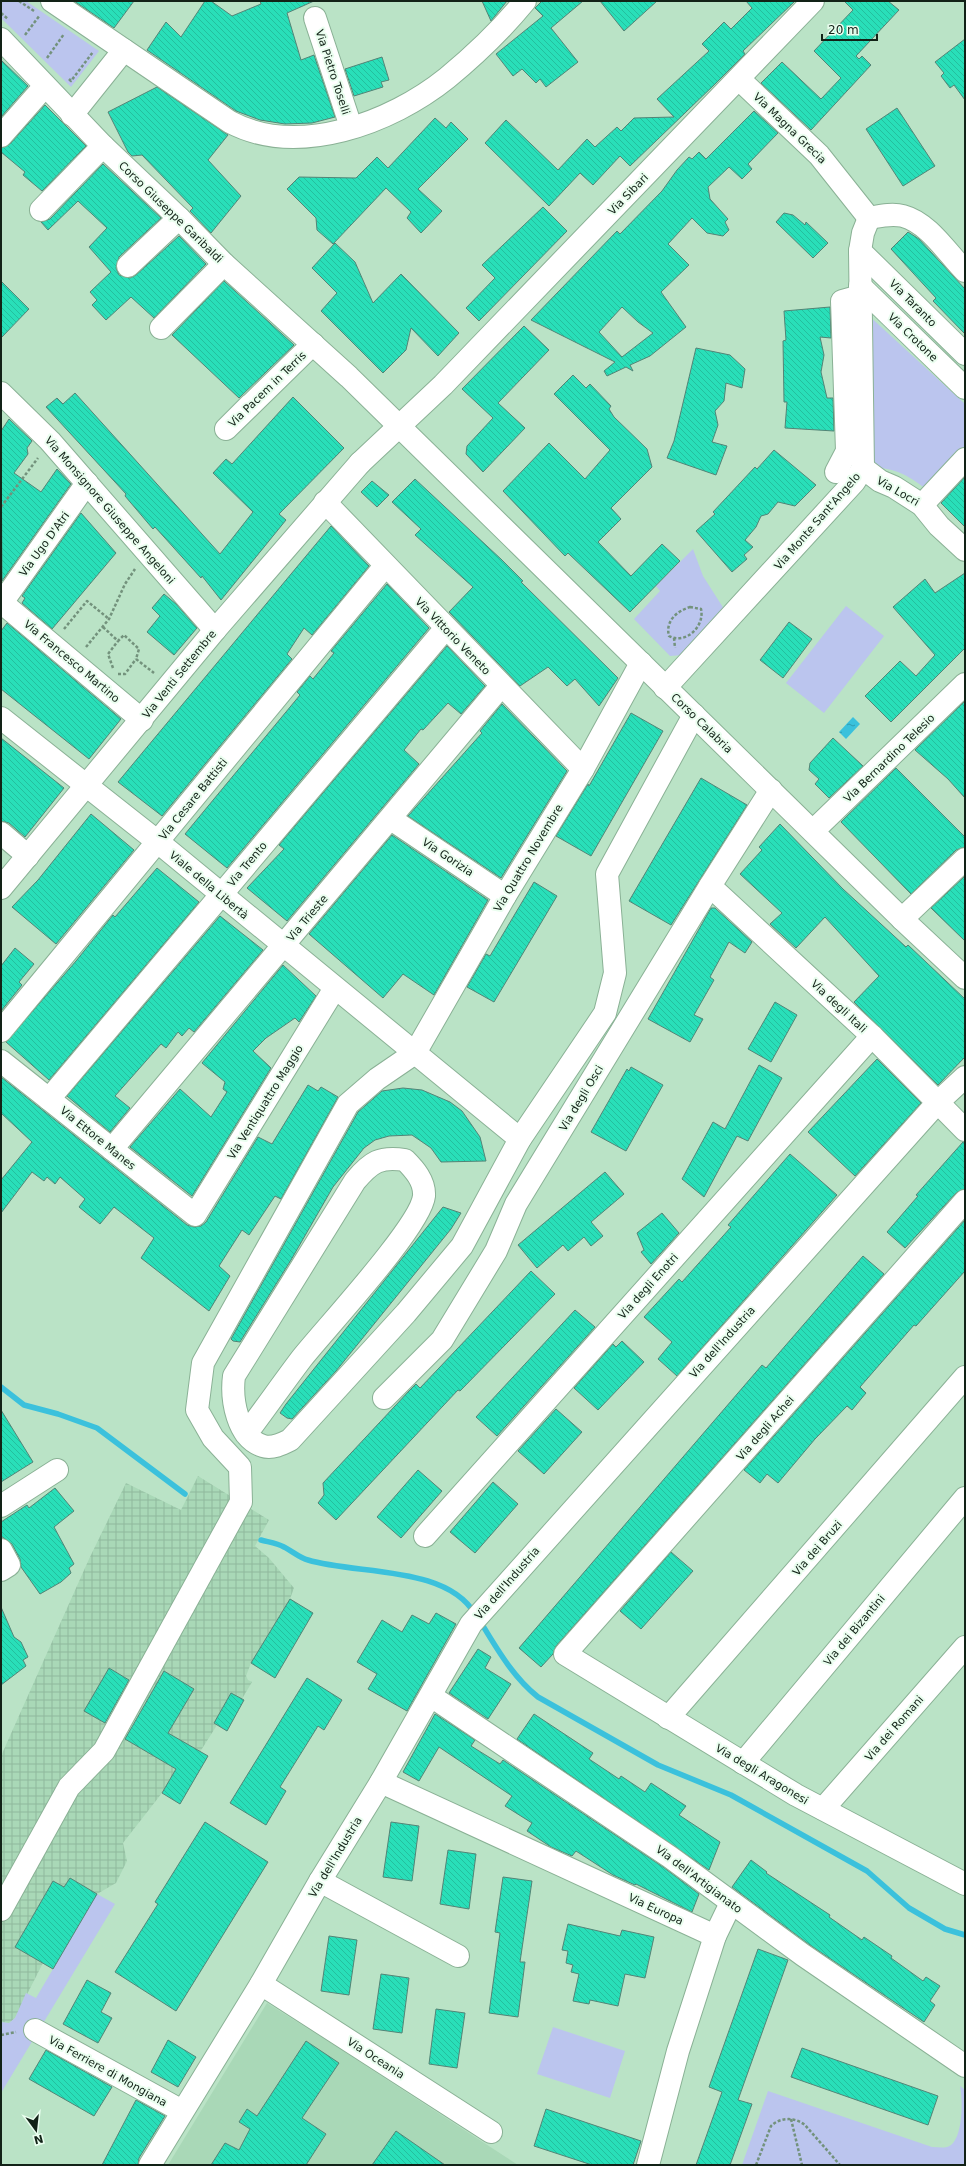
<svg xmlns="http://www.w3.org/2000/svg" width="966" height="2166" font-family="'DejaVu Sans',sans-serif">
<defs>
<pattern id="industrial-grid" width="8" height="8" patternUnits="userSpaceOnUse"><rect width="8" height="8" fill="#a9d8b7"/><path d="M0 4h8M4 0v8" fill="none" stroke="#90b99d"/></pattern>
<pattern id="water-ripples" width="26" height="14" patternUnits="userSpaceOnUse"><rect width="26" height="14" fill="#3bc1dc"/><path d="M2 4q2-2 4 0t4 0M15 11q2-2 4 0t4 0" fill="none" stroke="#309cb1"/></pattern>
<pattern id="building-back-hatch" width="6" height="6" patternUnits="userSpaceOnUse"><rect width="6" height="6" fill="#29dfb9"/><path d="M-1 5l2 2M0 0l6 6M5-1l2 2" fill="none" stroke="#24bf9e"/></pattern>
</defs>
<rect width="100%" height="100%" fill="#bae3c6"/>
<polygon fill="#a9d8b7" points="267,2003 329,2042 518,2165 168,2165"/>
<path fill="url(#industrial-grid)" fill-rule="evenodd" d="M198 1476 269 1520 255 1546 269 1558 294 1588 290 1599 251 1663 246 1676 248 1680 252 1682 242 1699 231 1693 214 1723 217 1725 200 1752 190 1746 162 1793 123 1843 127 1861 116 1883 97 1894 70 1878 64 1887 53 1881 15 1947 43 1963 15 2018 9 2023 1 2022V1756L89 1559 126 1483 181 1510ZM109 1668 130 1680 106 1723 85 1711ZM164 1671 194 1689 154 1756 124 1738Z"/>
<g fill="#bbc5ee">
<polygon points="1,1 26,1 99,51 71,87 1,18"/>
<path d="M867 314 965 404V446L926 489C906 474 897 469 872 467Z"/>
<polygon points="693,549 703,576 724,609 683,655 670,656 634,619 660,591 656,586"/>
<polygon points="846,606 884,636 824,713 786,683"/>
<polygon points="97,1894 115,1904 1,2093 1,2022 9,2023 15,2018 26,1993 36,1998"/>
<polygon points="553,2027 625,2051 610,2098 537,2074"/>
<path d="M960 2086 965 2090V2165H742L768 2091 932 2147C939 2147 946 2149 951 2145 963 2136 963 2099 960 2086Z"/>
</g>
<polygon fill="url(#water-ripples)" points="853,717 860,724 846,739 839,732"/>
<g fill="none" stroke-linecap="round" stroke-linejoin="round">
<g stroke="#3bc1dc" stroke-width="5.5">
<polyline points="1,1387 24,1405 58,1414 97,1428 185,1494"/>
<path d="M261 1540C268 1542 277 1543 284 1547 292 1551 300 1558 308 1560 357 1575 446 1565 475 1614"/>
<path d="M480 1621C497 1649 513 1677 538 1697L658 1765 731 1795 867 1871 909 1908 945 1929 965 1935"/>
</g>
</g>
<g fill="url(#building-back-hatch)" stroke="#538476" fill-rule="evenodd">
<polygon points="74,1 134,1 114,28"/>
<polygon points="205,1 211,1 232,16 261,4 260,1 314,1 287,13 301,60 314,55 335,117 312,123 285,124 260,120 236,111 147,50 166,22 181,37"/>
<polygon points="482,1 507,1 491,21"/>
<polygon points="542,1 583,1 551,28 578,62 546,87 540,79 536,83 522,69 513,76 496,54 543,16 535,8"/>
<polygon points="600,1 657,1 624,31"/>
<polygon points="746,1 795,1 743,51 745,54 715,84 630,166 620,156 593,185 580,173 549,206 485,143 506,120 558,170 587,139 595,147 617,127 621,131 634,118 674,117 657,99 709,51 702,44 724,22 731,29 752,8"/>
<polygon points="844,1 888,1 899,10 856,56 859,59 862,56 871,65 811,130 761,83 782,62 821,99 841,78 814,51 853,10"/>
<polygon points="965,39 965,100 954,85 950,88 941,76 944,73 935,62"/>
<polygon points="382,57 389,80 381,82 383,87 354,96 345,69"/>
<polygon points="1,60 28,86 1,117"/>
<polygon points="157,87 228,135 208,160 241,196 211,233 190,211 193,208 142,155 132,156 128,152 108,112"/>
<polygon points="45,105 86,146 42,191 23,175 25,172 1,152 1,148 10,144"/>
<polygon points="897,108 935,166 903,186 866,129"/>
<path d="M754 111 778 133 748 164 752 169 742 179 729 167 708 187 710 199 728 219 725 222 729 230 723 236 707 233 692 218 668 244 689 265 661 292 686 327 650 356 630 365 633 371 626 367 607 376 604 371 615 362 531 320 617 231 620 234 662 191 677 170 689 157 692 159 699 152 706 159ZM622 307 638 322 653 333 622 357 599 332Z"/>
<polygon points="435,118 446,128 451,122 468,139 418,189 442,211 421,233 407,218 411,212 386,188 333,244 317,230 316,218 287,189 299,177 356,178 377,157 388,168"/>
<polygon points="103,164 161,218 119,257 116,268 119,275 130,278 136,275 179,236 206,264 154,318 131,297 106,320 92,305 97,300 90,292 111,272 89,247 107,228 78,201 48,230 41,222 50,219"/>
<polygon points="543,207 567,231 479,321 466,308 495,278 482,265"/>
<polygon points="784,213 793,215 805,225 806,222 828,243 813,258 776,222"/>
<polygon points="908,232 919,239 965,289 965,334 933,301 936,298 891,249"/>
<polygon points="335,243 355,262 373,303 401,274 459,333 438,356 411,328 406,350 383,373 321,311 337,293 312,268"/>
<polygon points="1,281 29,309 1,338"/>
<polygon points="224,281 294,345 239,398 172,335"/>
<polygon points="830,307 831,338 820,337 824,355 821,372 827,398 833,398 834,431 785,428 787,402 784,402 783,341 786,340 784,311"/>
<polygon points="524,326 549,350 498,403 525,428 483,472 466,454 467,446 493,418 462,389"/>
<polygon points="696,348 730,355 745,369 742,388 726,383 724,401 715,411 718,425 712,442 727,446 716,475 667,458 674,441"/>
<polygon points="573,375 586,388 590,384 611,406 609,409 614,417 647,449 652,467 611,508 621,519 598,542 631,576 662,544 680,561 630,612 568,553 565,556 503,491 549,443 585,479 610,450 554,394"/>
<polygon points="75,393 220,554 253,512 213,473 226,459 232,464 293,397 344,448 279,514 286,520 221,600 202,576 201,578 155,527 153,529 125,496 126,494 46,407 57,398 63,404"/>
<polygon points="9,419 32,441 27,448 28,454 14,473 41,492 57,469 71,484 2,581 1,431"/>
<polygon points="774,450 816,485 795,506 778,502 768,514 761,516 756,527 745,540 753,547 744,555 747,559 732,572 696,531 715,514 713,512 755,467 757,469"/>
<polygon points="965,477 965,527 941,503"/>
<polygon points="415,479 502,560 523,581 521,582 618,678 599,706 575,679 567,686 548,667 520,686 449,612 473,587 415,535 421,529 392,502"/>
<polygon points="372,481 389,495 377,507 361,492"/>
<polygon points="81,513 116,553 52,629 22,603 25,598 22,596"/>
<polygon points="331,526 369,566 312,635 304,628 287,654 292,659 162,816 118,782"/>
<polygon points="965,573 965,648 891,722 865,696 900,661 916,676 935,655 893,607 925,579 935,593"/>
<polygon points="387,584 429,628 227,868 185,834 300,695 297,692 310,676 313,679 334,653 331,651"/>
<polygon points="164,594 176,604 197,628 174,655 147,632 160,616 152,608"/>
<polygon points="789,622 812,639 783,678 760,660"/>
<polygon points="7,623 121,719 89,759 1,689 1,631"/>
<polygon points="447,646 485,686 461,714 448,703 423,730 421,729 404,750 419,764 287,921 247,888 284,849 279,845"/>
<polygon points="965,701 965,798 948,779 915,750"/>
<polygon points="502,704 567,771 501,878 408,816 482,733 480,731"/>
<polygon points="631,713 663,731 591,856 556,836 588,784 589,786"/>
<polygon points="1,738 64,788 25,837 9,823 1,821"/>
<polygon points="833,738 863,766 829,798 815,784 819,779 809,770 810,763"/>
<polygon points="896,768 965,837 965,847 956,850 911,894 841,822"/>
<polygon points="701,778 747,805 671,925 629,901"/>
<polygon points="91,814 134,850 56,944 12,907 38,880"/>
<polygon points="780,824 843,889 906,947 908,945 965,999 965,1057 938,1085 854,1002 879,976 825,917 796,948 770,924 782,913 740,874 762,850 759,847"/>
<polygon points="392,835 488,900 434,995 403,974 383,998 309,934"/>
<polygon points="157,868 199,902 49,1080 6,1042 76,961 113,915 115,917"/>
<polygon points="965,876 965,941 931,908"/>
<polygon points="534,882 557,896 494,1002 467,987 486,954 490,956"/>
<polygon points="711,908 715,908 752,942 745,953 729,942 710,977 714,980 694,1015 703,1019 690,1042 648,1019"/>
<polygon points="220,916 263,950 194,1032 189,1028 182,1036 178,1032 166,1048 161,1044 115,1096 130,1108 110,1132 67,1096"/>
<polygon points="15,948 34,964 19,982 22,985 1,1011 1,966"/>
<polygon points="283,965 316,996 299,1022 295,1018 266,1038 253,1051 271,1068 192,1196 130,1147 180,1089 211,1117 227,1092 223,1089 225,1082 202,1063"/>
<polygon points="775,1002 797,1015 771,1062 748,1049"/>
<polygon points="877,1059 921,1103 855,1176 808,1132"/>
<polygon points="759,1065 782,1078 748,1141 737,1136 704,1197 682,1179 713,1122 725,1129"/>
<polygon points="631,1067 663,1085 626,1151 591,1132 627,1069 629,1071"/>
<polygon points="1,1077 187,1225 194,1227 201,1226 206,1222 258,1137 272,1144 308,1085 318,1091 321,1087 338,1097 281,1199 275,1196 249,1235 242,1230 219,1266 230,1276 209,1311 141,1258 154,1238 114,1207 100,1224 79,1207 85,1199 60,1177 55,1184 47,1177 44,1181 32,1172 1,1213 1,1180 32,1142 1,1113"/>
<polygon points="403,1088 422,1090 450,1102 462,1111 480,1137 486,1161 441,1162 431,1148 412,1135 389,1136 375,1140 364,1148 333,1187 291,1260 240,1342 233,1341 231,1339 358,1112 382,1091"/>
<polygon points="963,1142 965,1142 965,1189 956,1193 905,1248 887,1232 918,1196 916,1195"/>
<polygon points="790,1154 837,1195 677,1376 658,1359 672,1342 644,1317 679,1279 682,1282 731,1227 728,1225"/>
<polygon points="605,1172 624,1194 591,1222 603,1236 591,1246 584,1237 568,1251 563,1245 537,1268 518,1245"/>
<polygon points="443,1207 461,1213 451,1229 336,1371 292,1419 287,1418 280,1413 286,1404"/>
<polygon points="662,1213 679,1233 651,1264 641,1252 644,1250 637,1233"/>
<polygon points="965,1220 965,1271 916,1326 914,1325 860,1387 866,1393 852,1410 847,1406 815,1439 778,1483 767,1474 760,1483 744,1470"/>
<polygon points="863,1256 884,1274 556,1646 553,1654 541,1667 519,1648 762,1365 766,1368"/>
<polygon points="531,1271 555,1294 460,1391 458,1390 336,1520 318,1503 324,1495 323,1483 409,1391 416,1384 420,1388"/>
<polygon points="575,1310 595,1327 497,1436 476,1417"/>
<polygon points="622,1341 644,1362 598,1410 574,1388 613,1344 616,1347"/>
<polygon points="556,1409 582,1432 544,1474 518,1451"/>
<polygon points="1,1410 33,1462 1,1482"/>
<polygon points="418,1470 442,1491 401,1538 377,1517"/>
<polygon points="493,1482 518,1504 475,1553 450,1532"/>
<polygon points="55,1488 74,1511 54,1527 74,1564 69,1568 71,1573 61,1582 40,1594 21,1567 20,1559 12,1544 1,1536 1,1522 27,1505 29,1508"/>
<polygon points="671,1552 693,1571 641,1629 620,1611"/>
<polygon points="290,1599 313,1613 275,1678 251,1663"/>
<polygon points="1,1607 14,1637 21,1642 28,1657 23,1660 26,1666 1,1685"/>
<polygon points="436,1613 456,1624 407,1711 368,1689 377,1674 357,1662 382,1620 402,1632 412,1615 429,1624"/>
<polygon points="478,1649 491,1657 485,1668 511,1684 488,1719 449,1693"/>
<polygon points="109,1668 129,1680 105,1723 84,1711"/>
<polygon points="164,1671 194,1689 168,1733 208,1756 180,1804 162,1793 176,1769 125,1739"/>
<polygon points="307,1678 342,1700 324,1730 318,1726 280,1787 286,1791 266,1825 230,1803"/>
<polygon points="231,1693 244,1700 227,1731 214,1723"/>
<polygon points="435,1714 475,1740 471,1746 500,1764 503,1760 663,1867 699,1894 692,1912 636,1884 635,1885 613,1875 576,1851 572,1856 551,1847 527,1831 532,1823 505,1806 512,1796 439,1747 419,1781 403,1772"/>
<polygon points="534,1714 593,1753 589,1759 619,1779 621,1776 645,1792 651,1783 686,1806 679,1815 720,1842 709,1870 517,1739"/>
<polygon points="205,1822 268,1862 176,2011 115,1972 158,1904 155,1902"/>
<polygon points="391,1822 419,1826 412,1881 383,1877"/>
<polygon points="448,1850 476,1854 469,1909 440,1904"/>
<polygon points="751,1860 767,1872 766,1873 830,1915 829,1917 862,1940 864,1937 892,1956 891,1958 923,1981 926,1977 940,1986 930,2001 935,2005 924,2022 810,1945 732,1887"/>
<polygon points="503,1877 532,1881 520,1962 525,1962 518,2017 489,2013 500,1933 495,1932"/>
<polygon points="70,1878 97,1894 53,1969 15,1947 53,1881 64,1887"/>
<polygon points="568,1924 620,1936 622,1930 654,1937 645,1978 625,1974 618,2006 590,2000 589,2004 573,2001 579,1974 571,1972 573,1965 566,1963 568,1951 562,1950"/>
<polygon points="329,1936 357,1940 349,1995 321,1991"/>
<polygon points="758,1949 788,1960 738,2100 752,2104 730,2165 696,2165 722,2092 709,2087"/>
<polygon points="381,1974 409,1978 402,2033 373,2029"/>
<polygon points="87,1980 111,1993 101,2012 112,2018 98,2043 63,2024"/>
<polygon points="436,2009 465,2013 457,2068 429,2064"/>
<polygon points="168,2040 196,2057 178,2087 151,2072"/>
<polygon points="306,2041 339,2063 302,2118 326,2134 306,2165 211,2165 225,2143 239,2150 250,2129 239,2122 247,2109 257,2116"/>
<polygon points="802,2048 938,2096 928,2125 791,2077"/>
<polygon points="46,2050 112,2087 94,2116 29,2079"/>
<polygon points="136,2100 165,2116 139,2158 138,2165 102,2165"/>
<polygon points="546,2109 641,2141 633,2165 592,2165 534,2146"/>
<polygon points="396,2131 445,2165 372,2165"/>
</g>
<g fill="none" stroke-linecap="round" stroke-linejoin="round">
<defs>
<g id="minor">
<path d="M52 1 230 122C298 158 391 123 447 78 475 55 502 29 525 1"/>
<polyline points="315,18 351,127"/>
<path d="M739 79 819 155 869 218C880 216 892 213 903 216 929 223 947 253 965 271"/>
<polyline points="72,115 124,50"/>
<polyline points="1,136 45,86"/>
<polyline points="41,210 103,146"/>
<polyline points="860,251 965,354"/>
<polyline points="128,266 179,218"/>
<polyline points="860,286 965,388"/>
<polyline points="161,328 224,264"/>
<polyline points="1,393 50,441 215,630"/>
<polyline points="250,405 226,429 313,344"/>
<polyline points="360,463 443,385 813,1"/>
<polyline points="863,468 880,481 894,487 922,505 939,526 965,550"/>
<polyline points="836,472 847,451 842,301 860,296"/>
<polyline points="325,502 583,769"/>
<polyline points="922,505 965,459"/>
<polyline points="1,602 142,720"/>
<polyline points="1,604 87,483"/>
<polyline points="665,688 854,482 863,468 860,251 863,233 869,218"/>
<polyline points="1,718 158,842 520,1139"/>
<polyline points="391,819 505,896"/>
<polyline points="813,831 965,684"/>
<polyline points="1,833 28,856"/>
<polyline points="710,886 872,1036 965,1130"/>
<polyline points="902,919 965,859"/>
<polyline points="1,1031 385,566"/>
<polyline points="1,1061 195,1215 335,988"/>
<polyline points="49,1099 445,629"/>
<polyline points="112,1149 501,686"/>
<polyline points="965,1201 565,1654 796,1795 965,1884"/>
<polyline points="384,1398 442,1340 496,1251 516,1204 710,886 771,790"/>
<path d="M246 1434C265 1409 283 1383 302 1358 325 1329 421 1226 424 1196 425 1181 414 1169 405 1160 380 1156 371 1162 355 1181L234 1376C231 1399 237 1438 263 1446 272 1449 282 1444 290 1440L406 1313 462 1246 520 1139 605 1013 615 973 607 874 694 715"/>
<polyline points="1,1506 57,1470"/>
<polyline points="425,1536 872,1036"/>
<polyline points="1,1550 9,1565 1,1570"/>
<polyline points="431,1696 670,1857 803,1955 965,2066"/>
<polyline points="668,1718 965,1377"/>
<polyline points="743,1763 965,1498"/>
<polyline points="381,1782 715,1936 678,2051 648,2165"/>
<polyline points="823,1809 965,1647"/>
<polyline points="320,1881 458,1956"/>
<polyline points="1,1910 69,1787 104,1751 241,1502 240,1467 213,1438 197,1410 203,1363 348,1104 377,1079 415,1053 505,896 583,769 641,663"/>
<polyline points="715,1936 731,1903"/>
<polyline points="261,1984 491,2132"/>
<polyline points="35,2030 182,2111"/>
<polyline points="150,2165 261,1984 320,1881 381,1782 471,1624 938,1102 965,1077"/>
</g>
<g id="major">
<polyline points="1,39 103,146 179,218 224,264 349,377 902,919 965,978"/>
<polyline points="1,888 215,630 360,463"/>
</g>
</defs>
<use href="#minor" stroke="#8ab195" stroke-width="24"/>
<use href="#major" stroke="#8ab195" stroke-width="24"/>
<g stroke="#73927c" stroke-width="2.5" stroke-dasharray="3 2" stroke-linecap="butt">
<polyline points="19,1 34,11"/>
<polyline points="1,13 8,19"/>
<polyline points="25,35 40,15"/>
<polyline points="47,58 64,34"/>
<polyline points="69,79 71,81 93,52"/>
<polyline points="1,507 38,458"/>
<path d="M690 607 701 609C705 626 686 645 669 636 665 621 677 611 690 607Z"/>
<polyline points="103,627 118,641 124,635 139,649 136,659 154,673"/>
<polyline points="64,629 87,601 109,619"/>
<polyline points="674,638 675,648"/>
<polyline points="86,647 109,619 125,584 135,569"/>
<polyline points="113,668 108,654 118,641"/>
<polyline points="118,674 125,674 136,659"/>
<polyline points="1,2035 16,2032"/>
<polyline points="791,2119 802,2165"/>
<path d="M756 2165 771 2126C780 2117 795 2117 805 2125L840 2165"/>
</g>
<use href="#minor" stroke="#fff" stroke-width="22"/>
<use href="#major" stroke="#fff" stroke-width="22"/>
</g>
<g text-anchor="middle" stroke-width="4" stroke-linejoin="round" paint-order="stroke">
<g font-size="11" fill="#122217" stroke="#eafeef">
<text transform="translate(333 72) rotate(72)" y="4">Via Pietro Toselli</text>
<text transform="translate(790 128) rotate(44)" y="4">Via Magna Grecia</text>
<text transform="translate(628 194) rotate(-46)" y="4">Via Sibari</text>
<text transform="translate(171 212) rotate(44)" y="4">Corso Giuseppe Garibaldi</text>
<text transform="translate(913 303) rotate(45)" y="4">Via Taranto</text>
<text transform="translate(913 337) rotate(44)" y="4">Via Crotone</text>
<text transform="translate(267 389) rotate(-44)" y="4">Via Pacem in Terris</text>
<text transform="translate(898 491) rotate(30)" y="4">Via Locri</text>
<text transform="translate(110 510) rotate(49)" y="4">Via Monsignore Giuseppe Angeloni</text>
<text transform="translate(817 521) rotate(-49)" y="4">Via Monte Sant'Angelo</text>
<text transform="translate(44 544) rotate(-54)" y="4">Via Ugo D'Atri</text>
<text transform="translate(453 636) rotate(46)" y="4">Via Vittorio Veneto</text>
<text transform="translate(72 661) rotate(40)" y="4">Via Francesco Martino</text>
<text transform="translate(179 674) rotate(-51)" y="4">Via Venti Settembre</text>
<text transform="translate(702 723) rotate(44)" y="4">Corso Calabria</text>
<text transform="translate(889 758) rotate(-44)" y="4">Via Bernardino Telesio</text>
<text transform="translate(193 799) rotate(-51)" y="4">Via Cesare Battisti</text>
<text transform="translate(448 857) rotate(34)" y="4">Via Gorizia</text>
<text transform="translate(528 858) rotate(-59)" y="4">Via Quattro Novembre</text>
<text transform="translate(247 864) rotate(-50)" y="4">Via Trento</text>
<text transform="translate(209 885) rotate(40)" y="4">Viale della Libertà</text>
<text transform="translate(307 918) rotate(-50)" y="4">Via Trieste</text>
<text transform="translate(839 1006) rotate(43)" y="4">Via degli Itali</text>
<text transform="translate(581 1098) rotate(-59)" y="4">Via degli Osci</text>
<text transform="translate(265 1102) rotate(-58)" y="4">Via Ventiquattro Maggio</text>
<text transform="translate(98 1138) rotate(39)" y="4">Via Ettore Manes</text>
<text transform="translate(648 1286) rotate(-48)" y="4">Via degli Enotri</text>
<text transform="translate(722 1342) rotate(-48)" y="4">Via dell'Industria</text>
<text transform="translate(765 1428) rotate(-49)" y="4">Via degli Achei</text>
<text transform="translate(817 1548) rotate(-49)" y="4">Via dei Bruzi</text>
<text transform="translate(507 1583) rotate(-49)" y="4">Via dell'Industria</text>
<text transform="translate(854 1630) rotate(-50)" y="4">Via dei Bizantini</text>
<text transform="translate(894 1728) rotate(-49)" y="4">Via dei Romani</text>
<text transform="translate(762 1774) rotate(31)" y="4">Via degli Aragonesi</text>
<text transform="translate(335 1857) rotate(-59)" y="4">Via dell'Industria</text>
<text transform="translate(699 1879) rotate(37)" y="4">Via dell'Artigianato</text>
<text transform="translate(656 1909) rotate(25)" y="4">Via Europa</text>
<text transform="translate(376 2058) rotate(33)" y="4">Via Oceania</text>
<text transform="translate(108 2071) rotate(29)" y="4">Via Ferriere di Mongiana</text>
</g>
</g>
<rect width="966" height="2166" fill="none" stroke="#122217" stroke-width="4"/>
<g transform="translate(36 2130) rotate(165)" stroke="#eafeef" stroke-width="3" paint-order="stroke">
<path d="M0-3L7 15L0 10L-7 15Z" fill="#122217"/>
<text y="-6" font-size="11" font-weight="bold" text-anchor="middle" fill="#122217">N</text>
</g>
<path d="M822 34v6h55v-6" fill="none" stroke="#122217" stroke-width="2"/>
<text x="828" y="34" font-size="12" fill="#122217" stroke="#eafeef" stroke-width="3" paint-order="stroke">20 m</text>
</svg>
